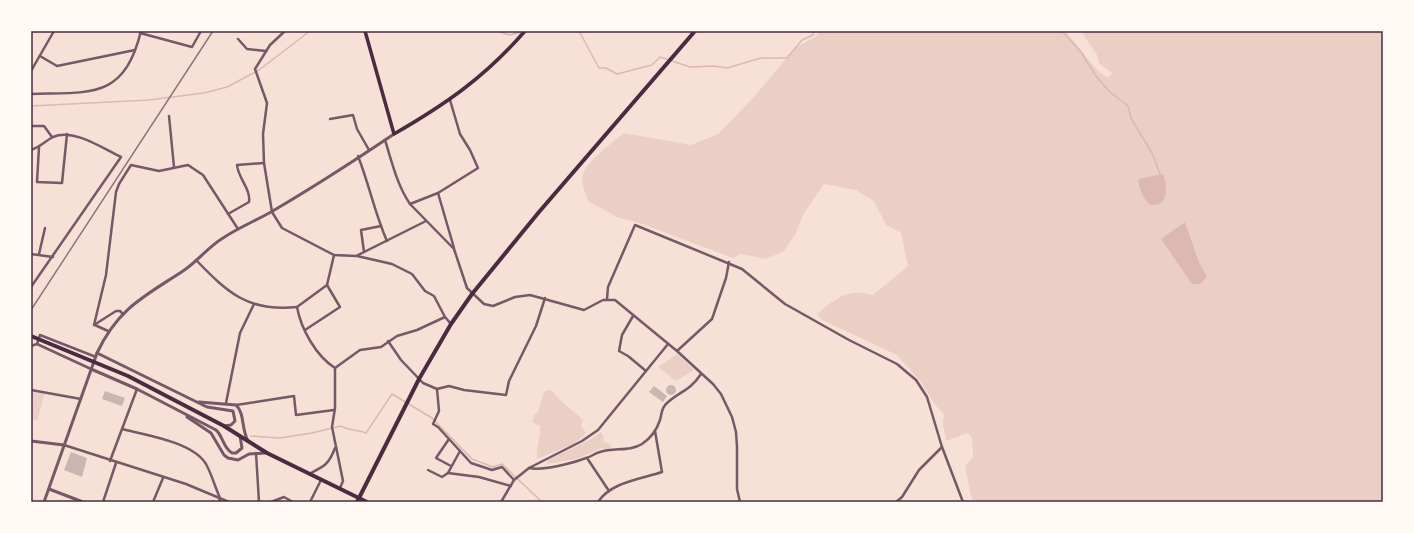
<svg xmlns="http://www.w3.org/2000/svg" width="1414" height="533" font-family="'PT Sans',sans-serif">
<rect width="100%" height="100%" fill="#f7e1d7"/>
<g fill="#ebcfc5" fill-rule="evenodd">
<path d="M819 31H1065C1080 46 1090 67 1108 78L1112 73 1099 63 1097 55 1081 31H1383V502H974L971 496 965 466 973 457 972 438 968 433 946 441 943 424 944 414 936 406 920 381 897 355 822 320 817 314C835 299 848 287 873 295L908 266 901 233 886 225 874 201 856 190 824 184 803 215 796 233 784 251 766 259 741 254 733 258 637 222 619 218 588 201C586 193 580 183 583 174 586 162 614 141 624 133L691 145 718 134 753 98 795 48 817 36ZM1185 222 1199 262 1207 277 1192 284 1162 239Z"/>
<polygon points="677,354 694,370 676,381 658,367"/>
<path d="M548 390 552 391C560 402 573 410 583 420L581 425 586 433 575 443 537 459C536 448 541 436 540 426L532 422 534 415 538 412 544 392Z"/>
<polygon points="31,392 44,394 38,420 31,420"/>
<polygon points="601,432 604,437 603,441 612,446 610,450 602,448 576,459 547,464 548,460 591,439"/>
</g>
<g fill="#dcb8b0">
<path d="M1163 174C1168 186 1169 207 1150 205 1143 198 1139 189 1138 179Z"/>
<polygon points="1185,222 1199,262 1207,277 1200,284 1192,284 1161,239"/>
</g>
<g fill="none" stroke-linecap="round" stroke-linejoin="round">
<g stroke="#dcb8b0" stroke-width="1.5">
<polyline points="497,31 509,35 523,32"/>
<polyline points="579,31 599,68 606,68 617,74 652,65 660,57 690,67 714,66 727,68 761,58 787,58 802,40 813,35 813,31"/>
<polyline points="1062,31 1081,52 1096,76 1110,92 1128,106 1131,118 1153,155 1160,174"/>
<polyline points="31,106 149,100 204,93 227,87 259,70 310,31"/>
<path d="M251 436 280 438 312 433 341 426C352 432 358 429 366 433L392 394 432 418 472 459 493 467 502 464 542 502"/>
</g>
</g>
<g fill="#ccb4b1">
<circle cx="671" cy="390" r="5"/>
<polygon points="654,386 667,396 663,402 649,392"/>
<polygon points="105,391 125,398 122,406 102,399"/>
<polygon points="71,452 87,458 82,477 64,470"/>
</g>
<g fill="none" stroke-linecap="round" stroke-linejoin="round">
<g stroke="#755966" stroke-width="2.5">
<polyline points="285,31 270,45 255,69 267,103 263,134 264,163 272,212 282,228 334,255 356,256 426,221"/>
<polyline points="140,33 192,47 201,31"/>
<polyline points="238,39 247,49 266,51"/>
<polyline points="40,56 57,66 135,50"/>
<polyline points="31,71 54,31"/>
<path d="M31 94C90 92 124 100 141 31"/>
<polyline points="450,100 460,134 470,150 478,168 438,193 454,248"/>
<polyline points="169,116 174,167"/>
<polyline points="330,119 353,115 357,129 369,150"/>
<polyline points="31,126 44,126 52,137"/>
<path d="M385 140C392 162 397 185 410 204L454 249 467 288 484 304 493 306 515 297 530 295 584 310 603 300H615L677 351 713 384 721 394 732 417 736 432 737 447V489L740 502"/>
<polyline points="39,147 37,182 62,183 67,134"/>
<path d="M31 150C40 147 45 141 53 137 73 128 102 148 121 157L31 287"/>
<path d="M358 156C369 184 375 214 387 241"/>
<polyline points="410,204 438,193"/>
<path d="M228 214 249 202C251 189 238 178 237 165L264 163"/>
<polyline points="364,252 361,230 381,226"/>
<polyline points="31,254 53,257"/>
<polyline points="39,254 45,228"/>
<path d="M334 255 327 285 297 307C301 329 316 356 335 368L360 350 381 347 397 336 417 330 445 317"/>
<polyline points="357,256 392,264 412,274 425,291 434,296 445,317 451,324"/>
<path d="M196 260C228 293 248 312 297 307"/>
<polyline points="607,299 608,287 635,225 742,269 785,304 849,340 897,364 916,380 927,397 942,447 963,502"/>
<polyline points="123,314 120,311 116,311 94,325 106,275 116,192 119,184 131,165 159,171 188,165 203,175 238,229"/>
<polyline points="633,316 622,335 619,351 628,356 646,371"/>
<polyline points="305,330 340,307 327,285"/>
<polyline points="388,341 401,360 423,383 437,389 449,386 464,390 506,395 509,381 536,326 545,298"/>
<polyline points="37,344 40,335 96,357"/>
<polyline points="31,346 37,344 91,369"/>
<polyline points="677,351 712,319 726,278 729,262"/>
<polyline points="335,368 335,408 332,427 343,481 340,488"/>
<polyline points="437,389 439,411 433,424 438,427 471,463 492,470 502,467 514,480"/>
<polyline points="31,390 81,399"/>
<polyline points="226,403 240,333 254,304"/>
<polyline points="236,405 294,396 296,415 334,410"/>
<path d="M122 429C146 435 193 442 206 464 212 475 215 487 220 498L219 502"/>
<polyline points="449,439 436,458 451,466"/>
<polyline points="64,445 186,484 229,502"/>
<polyline points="256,453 259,502"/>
<polyline points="587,458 609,491"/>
<polyline points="110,461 137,389"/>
<path d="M529 468C543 471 573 463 586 458 591 457 595 453 600 452 614 447 629 452 642 444 651 438 657 429 660 420 662 413 661 408 667 403 680 391 690 391 701 374"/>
<polyline points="428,470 442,477 448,473 460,451"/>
<polyline points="448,473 479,477 511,486"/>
<path d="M309 474C325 466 329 464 335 448"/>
<polyline points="103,502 116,463"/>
<polyline points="153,502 163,478"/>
<polyline points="271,502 284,497 293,502"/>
<polyline points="310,502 321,480"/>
<polyline points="501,502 514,480 529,468 582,441 598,430 668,344"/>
<path d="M598 502C611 482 641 479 662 472L655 431"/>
<polyline points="896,502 902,497 919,470 942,447"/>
</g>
<g stroke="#755966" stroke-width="3">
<polyline points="95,325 108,331"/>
<polyline points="97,353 207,407 233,411 235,421 231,425 224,426"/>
<path d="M91 369 137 389 216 430C223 436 223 448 232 453H236L242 448 240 436"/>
<path d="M199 402 236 405C245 414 241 428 248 441"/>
<polyline points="187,417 211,433 224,455 228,458 238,460 249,454 265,453"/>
<polyline points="31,441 64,445"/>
<polyline points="49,489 83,502"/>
<path d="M44 502 97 353C118 308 145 296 183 271 198 261 208 247 223 238 238 228 255 221 271 212 312 188 354 161 394 134"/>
</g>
<path stroke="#4a2c40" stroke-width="3.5" d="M365 31 394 134C446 104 485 77 525 31"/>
<g stroke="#4a2c40" stroke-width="4">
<polyline points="31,336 128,376 224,426 267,453 367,502"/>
<polyline points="357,502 419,379 451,324 472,294 539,212 695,31"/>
</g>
<polyline stroke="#8f747c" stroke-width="1.5" points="31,310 213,31"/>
</g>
<rect width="1414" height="533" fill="none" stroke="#fffaf5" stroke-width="64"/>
<rect x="32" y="32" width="1350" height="469" fill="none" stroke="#4a2c40" stroke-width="1.5"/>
</svg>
